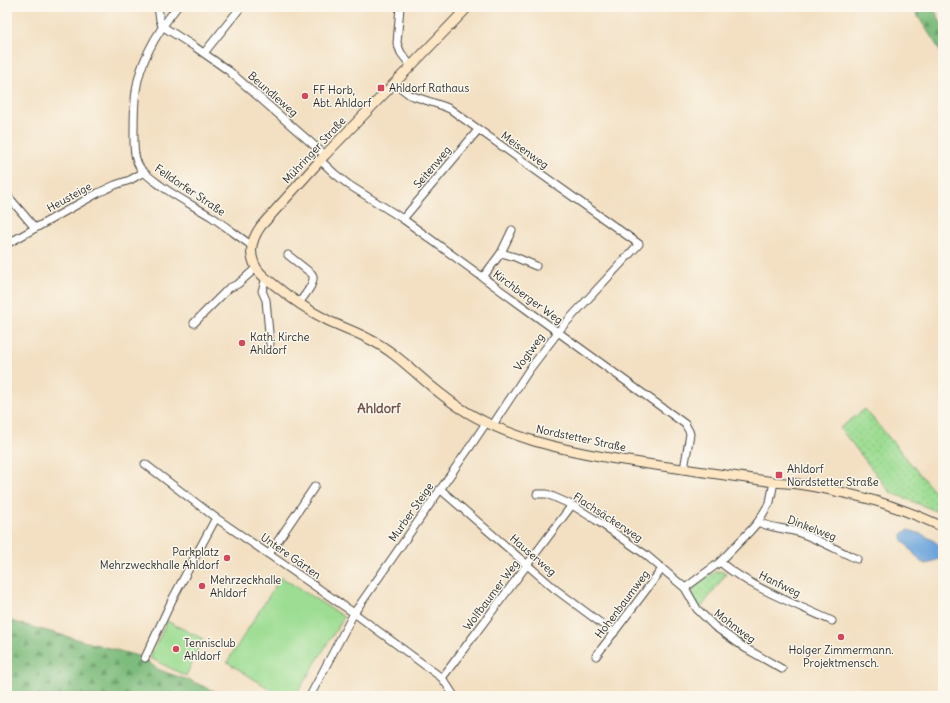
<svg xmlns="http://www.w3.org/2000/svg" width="950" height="703" font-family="Delius,sans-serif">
<defs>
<pattern id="green-dots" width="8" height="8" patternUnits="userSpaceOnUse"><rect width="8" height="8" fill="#9ddd93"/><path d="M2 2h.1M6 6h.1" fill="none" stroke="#87be7f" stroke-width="1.8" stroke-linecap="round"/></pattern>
<pattern id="forest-firs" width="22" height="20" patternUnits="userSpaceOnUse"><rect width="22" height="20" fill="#7ebc7d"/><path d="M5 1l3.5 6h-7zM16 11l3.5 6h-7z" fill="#679967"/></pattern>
</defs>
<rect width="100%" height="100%" fill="#fbf7ec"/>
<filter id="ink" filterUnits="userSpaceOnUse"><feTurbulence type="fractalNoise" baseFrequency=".025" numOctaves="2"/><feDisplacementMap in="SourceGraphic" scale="8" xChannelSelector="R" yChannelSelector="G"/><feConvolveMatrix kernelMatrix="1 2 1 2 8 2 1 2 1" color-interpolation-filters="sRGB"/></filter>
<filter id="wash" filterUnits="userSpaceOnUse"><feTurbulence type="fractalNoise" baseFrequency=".012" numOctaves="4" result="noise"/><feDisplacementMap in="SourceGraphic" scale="16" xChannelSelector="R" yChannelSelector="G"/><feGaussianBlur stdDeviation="0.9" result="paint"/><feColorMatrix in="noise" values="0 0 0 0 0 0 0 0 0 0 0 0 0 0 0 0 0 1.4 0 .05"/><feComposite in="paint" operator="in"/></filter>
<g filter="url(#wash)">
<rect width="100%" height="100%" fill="#f3e0c3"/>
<g fill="url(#green-dots)" stroke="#64845f">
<polygon points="865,409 943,502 943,514 890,492 840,428"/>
<polygon points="720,571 726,574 700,609 693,599 692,592 695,586 715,572"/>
</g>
<g fill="url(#forest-firs)" stroke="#547454">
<polygon points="912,7 933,7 943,27 943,55"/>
<path d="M7 620 145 658C155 672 176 675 191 681 203 686 214 691 226 696H7Z"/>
</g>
<g fill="#9ddd93" stroke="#64845f">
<polygon points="281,577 344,617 295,696 281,696 227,662"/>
<polygon points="167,621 203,639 186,676 150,658"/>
</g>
<path fill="#6da5db" stroke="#4c6883" d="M908 530C920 533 943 541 943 555L939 559 930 563 925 564 920 561 902 539V535L904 532Z"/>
</g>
<g filter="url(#ink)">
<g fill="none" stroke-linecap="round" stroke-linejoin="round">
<defs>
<g id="street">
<polyline points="158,7 160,20 162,26 195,47 229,71 325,155"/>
<path d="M177 7C158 31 140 60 136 91 134 104 134 118 134 131 134 143 133 159 141 169 146 175 153 180 160 185 176 197 194 206 212 217 225 226 238 236 251 245"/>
<polyline points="400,7 397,43 401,53 411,66"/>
<polyline points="204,53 241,7"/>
<polyline points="394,83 410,95 443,106 450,109 639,244 562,327 529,370 492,426"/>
<polyline points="320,160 335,174 349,185 403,219 522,306 685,424 689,431 690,434 684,469"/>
<polyline points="7,195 35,228"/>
<polyline points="403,219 478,130"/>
<polyline points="7,244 98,193 115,185 130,180 144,172"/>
<polyline points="501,253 515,257 536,266"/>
<path d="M288 255 312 274C317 282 304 296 299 303"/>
<polyline points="483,277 501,253 512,230"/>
<polyline points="266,278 262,291 266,300 270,344"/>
<polyline points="194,323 229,288 238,284 256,268"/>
<polyline points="145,464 216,518 354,613 442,678 447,685 454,696"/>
<polyline points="440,489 555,589 614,633"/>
<polyline points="537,494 547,494 572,505 596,520 619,536 646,555 685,588 697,609 714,626 745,648 782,669"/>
<path d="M758 522C770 528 784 528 797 532 818 539 837 550 857 559"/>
<polyline points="269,554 315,486"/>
<path d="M720 562C751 588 796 604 832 621"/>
<polyline points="685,588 720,562 751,530 758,522 770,502 774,482"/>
<polyline points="596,656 662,569"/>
<polyline points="145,658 172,600 216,518"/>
<polyline points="442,678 572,505"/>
<polyline points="310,696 354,613 472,444 486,423"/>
</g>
<path id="secondary" d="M468 7 325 155 261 226C253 237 248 249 254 263 257 272 265 278 272 283 290 298 309 311 329 321 342 327 356 332 369 339 398 353 419 378 445 397 471 418 502 431 534 441 582 455 633 462 683 469 713 473 744 478 774 482 782 483 790 483 798 484 818 487 837 491 857 496 887 503 915 514 943 527"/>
</defs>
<use href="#street" stroke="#494642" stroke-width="9"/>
<use href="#secondary" stroke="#494642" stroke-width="11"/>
<use href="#street" stroke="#fff" stroke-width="7"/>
<use href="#secondary" stroke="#fce6c4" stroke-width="9"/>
</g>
</g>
<g fill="#d1495b" stroke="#fbf7ec" stroke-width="1.5">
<rect x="377" y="84" width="8" height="8" rx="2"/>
<circle cx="305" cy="96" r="4"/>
<circle cx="242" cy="343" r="4"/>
<rect x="775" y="471" width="8" height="8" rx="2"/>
<circle cx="227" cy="558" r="4"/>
<circle cx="202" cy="586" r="4"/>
<circle cx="841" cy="637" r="4"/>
<circle cx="176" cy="649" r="4"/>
</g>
<g text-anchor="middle" stroke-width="3" stroke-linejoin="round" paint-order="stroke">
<g font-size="11" fill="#2b2b2b" stroke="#fbf7ec" text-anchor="start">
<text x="389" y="92">Ahldorf Rathaus</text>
<text x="313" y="94">FF Horb,<tspan x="313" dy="13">Abt. Ahldorf</tspan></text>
<text x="250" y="341">Kath. Kirche<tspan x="250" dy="13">Ahldorf</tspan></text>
<text x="787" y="473">Ahldorf<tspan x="787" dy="13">Nordstetter Straße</tspan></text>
<text x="219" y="556" text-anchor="end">Parkplatz<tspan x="219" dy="13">Mehrzweckhalle Ahldorf</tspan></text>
<text x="210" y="584">Mehrzeckhalle<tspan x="210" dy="13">Ahldorf</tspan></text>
<text x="184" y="647">Tennisclub<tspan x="184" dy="13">Ahldorf</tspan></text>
<text x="841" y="654" text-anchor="middle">Holger Zimmermann.<tspan x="841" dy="13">Projektmensch.</tspan></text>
</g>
<g font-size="11" fill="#2b2b2b" stroke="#fbf7ec">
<text transform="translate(273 94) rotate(41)" y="4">Beundleweg</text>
<text transform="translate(314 150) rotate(-47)" y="4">Mühringer Straße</text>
<text transform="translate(525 150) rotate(36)" y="4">Meisenweg</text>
<text transform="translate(432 167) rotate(-50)" y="4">Seitenweg</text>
<text transform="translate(190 190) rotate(34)" y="4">Felldorfer Straße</text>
<text transform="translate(69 197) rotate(-29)" y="4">Heusteige</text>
<text transform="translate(528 297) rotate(36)" y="4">Kirchberger Weg</text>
<text transform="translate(529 352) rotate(-54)" y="4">Vogtweg</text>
<text transform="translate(581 438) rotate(12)" y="4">Nordstetter Straße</text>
<text transform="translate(411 512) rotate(-55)" y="4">Murber Steige</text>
<text transform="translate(608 517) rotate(33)" y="4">Flachsäckerweg</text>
<text transform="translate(812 528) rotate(21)" y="4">Dinkelweg</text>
<text transform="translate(533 555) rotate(41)" y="4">Hauserweg</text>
<text transform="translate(291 556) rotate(35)" y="4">Untere Gärten</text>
<text transform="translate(780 584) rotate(26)" y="4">Hanfweg</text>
<text transform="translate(491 595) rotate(-53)" y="4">Wolfbaumer Weg</text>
<text transform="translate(622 604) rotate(-53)" y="4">Hohenbaumweg</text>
<text transform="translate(735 626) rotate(37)" y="4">Mohnweg</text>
</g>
<g font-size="13" font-weight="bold" fill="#6f564e" stroke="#fbf7ec">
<text x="379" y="413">Ahldorf</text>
</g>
</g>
<rect width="950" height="703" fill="none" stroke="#fbf7ec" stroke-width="24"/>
</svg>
